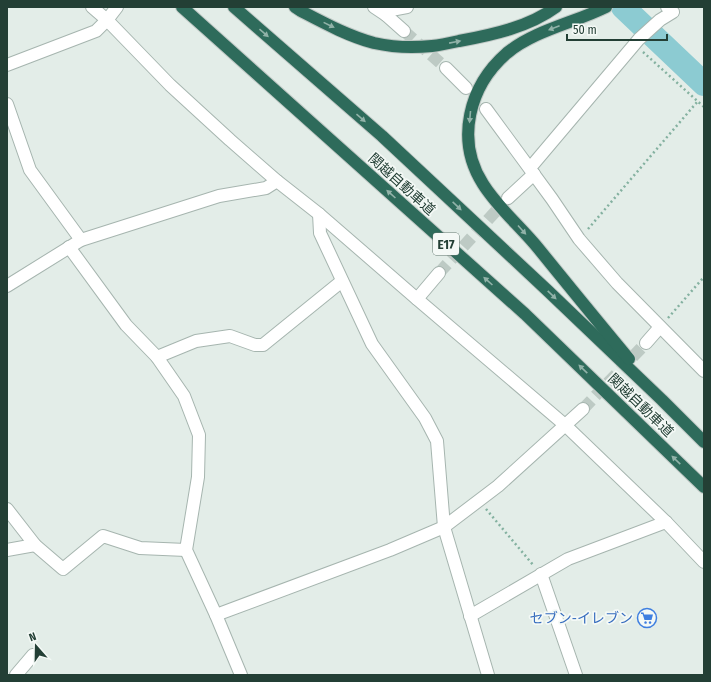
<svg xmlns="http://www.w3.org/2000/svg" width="711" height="682" font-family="'Fira Sans Condensed','Noto Sans JP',sans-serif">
<rect width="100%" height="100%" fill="#e3ede8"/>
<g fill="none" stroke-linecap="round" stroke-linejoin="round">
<polyline stroke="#8ccbd2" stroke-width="24" points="623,7 704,84"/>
<g stroke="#bdcac4" stroke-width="12" stroke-dasharray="12 6" stroke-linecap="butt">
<polyline points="404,31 446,68"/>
<polyline points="439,273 507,199"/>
<polyline points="583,409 646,343"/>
</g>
<defs>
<g id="minor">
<polyline points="92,7 107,20 170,85 230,140 277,181 319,214 417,299 565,425 666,522 704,562"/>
<polyline points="374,7 386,15 404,31"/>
<polyline points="386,15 391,10 407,7"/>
<polyline points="7,65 96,31 107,20 117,7"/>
<polyline points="446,68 466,88"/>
<polyline points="7,104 30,170 81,240"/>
<polyline points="486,109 552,199 579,239 617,283 704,371"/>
<polyline points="530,168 639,39 660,20 673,12 667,7"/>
<polyline points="508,198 534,174"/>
<polyline points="319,214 320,233 372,344 425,418 437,441 444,527 488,675"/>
<polyline points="69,247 126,325 157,357 184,396 199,435 198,477 186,550 216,615 241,675"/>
<polyline points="7,286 81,240 219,196 266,188 277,181"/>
<polyline points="417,299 439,273"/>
<polyline points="646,343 660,327"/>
<polyline points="157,357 196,341 230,336 255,345 263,345 342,281"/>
<polyline points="7,509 35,545 63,569 103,536 140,548 186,550"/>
<polyline points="7,550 35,545"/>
<polyline points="541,574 576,675"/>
<polyline points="216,615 390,550 444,527 498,486 583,409"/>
<polyline points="470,616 568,559 666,522"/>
<polyline points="16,675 33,655"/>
</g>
<g id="highway">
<polyline points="182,7 525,314 704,487"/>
<polyline points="234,7 382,136 548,291 662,400 704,442"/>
<path d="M295 7 301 11C324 23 348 36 374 43 392 47 413 48 432 46 441 45 450 43 459 41 492 35 529 27 556 7"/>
<path d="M606 7C574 23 535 30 507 53 469 86 455 140 483 184 498 208 521 227 538 248 568 285 598 322 629 359"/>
</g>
</defs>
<use href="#minor" stroke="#a6b5af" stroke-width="14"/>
<use href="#highway" stroke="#c1c9c6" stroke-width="14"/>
<g stroke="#84b1a0" stroke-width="2.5" stroke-dasharray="2 3" stroke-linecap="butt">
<polyline points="643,52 704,107"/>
<polyline points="588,229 698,101"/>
<polyline points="668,318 704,277"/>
<polyline points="486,509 534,566"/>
</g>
<use href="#minor" stroke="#fff" stroke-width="12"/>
<use href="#highway" stroke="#2e6b5b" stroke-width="12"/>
</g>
<defs><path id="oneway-solid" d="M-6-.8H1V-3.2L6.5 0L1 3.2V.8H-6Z"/></defs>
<g fill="#91b2a8">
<use href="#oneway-solid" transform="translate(329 25) rotate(26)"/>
<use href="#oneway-solid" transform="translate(554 28) rotate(159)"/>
<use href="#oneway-solid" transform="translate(264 33) rotate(41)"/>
<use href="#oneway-solid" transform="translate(455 42) rotate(-11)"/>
<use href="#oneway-solid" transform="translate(470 117) rotate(95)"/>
<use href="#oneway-solid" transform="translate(361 118) rotate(41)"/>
<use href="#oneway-solid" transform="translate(391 194) rotate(-138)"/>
<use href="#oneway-solid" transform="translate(457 206) rotate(43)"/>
<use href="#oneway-solid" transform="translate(522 230) rotate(48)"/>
<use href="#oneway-solid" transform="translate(488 281) rotate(-138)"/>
<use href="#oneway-solid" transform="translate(552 295) rotate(44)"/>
<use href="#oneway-solid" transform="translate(583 369) rotate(-136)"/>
<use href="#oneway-solid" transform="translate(676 460) rotate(-136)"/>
</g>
<defs>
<symbol id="supermarket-ring" viewBox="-11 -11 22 22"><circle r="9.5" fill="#f4f9f6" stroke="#3f7fe0" stroke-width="1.5"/><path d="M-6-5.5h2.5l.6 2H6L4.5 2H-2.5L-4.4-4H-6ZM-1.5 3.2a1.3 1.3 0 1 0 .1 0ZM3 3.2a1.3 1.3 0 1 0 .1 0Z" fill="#3f7fe0"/></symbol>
</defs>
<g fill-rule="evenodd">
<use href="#supermarket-ring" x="636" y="607" width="22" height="22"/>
</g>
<g text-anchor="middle" stroke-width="3.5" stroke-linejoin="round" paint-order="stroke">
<rect fill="#f4f9f6" stroke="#62776f" stroke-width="1" x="433" y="233" width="26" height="22" rx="3"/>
<g font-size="13" font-weight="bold" fill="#233f35">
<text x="446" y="249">E17</text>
</g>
<g font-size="14" fill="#233f35" stroke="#f4f9f6">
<text transform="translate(402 184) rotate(42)" y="5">関越自動車道</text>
<text transform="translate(641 405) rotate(44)" y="5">関越自動車道</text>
</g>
<g font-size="14" fill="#366cbe" stroke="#f4f9f6" text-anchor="end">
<text x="633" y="623">セブン-イレブン</text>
</g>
</g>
<rect width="711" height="682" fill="none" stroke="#233f35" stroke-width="16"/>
<g transform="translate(36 646) rotate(340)" stroke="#f4f9f6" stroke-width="3" paint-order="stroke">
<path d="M0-3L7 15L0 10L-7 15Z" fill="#233f35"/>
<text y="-6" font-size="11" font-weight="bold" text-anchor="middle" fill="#233f35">N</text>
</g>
<path d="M567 34v6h100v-6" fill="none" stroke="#233f35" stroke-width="2"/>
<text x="573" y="34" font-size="12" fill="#233f35" stroke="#f4f9f6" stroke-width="3" paint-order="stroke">50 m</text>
</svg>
